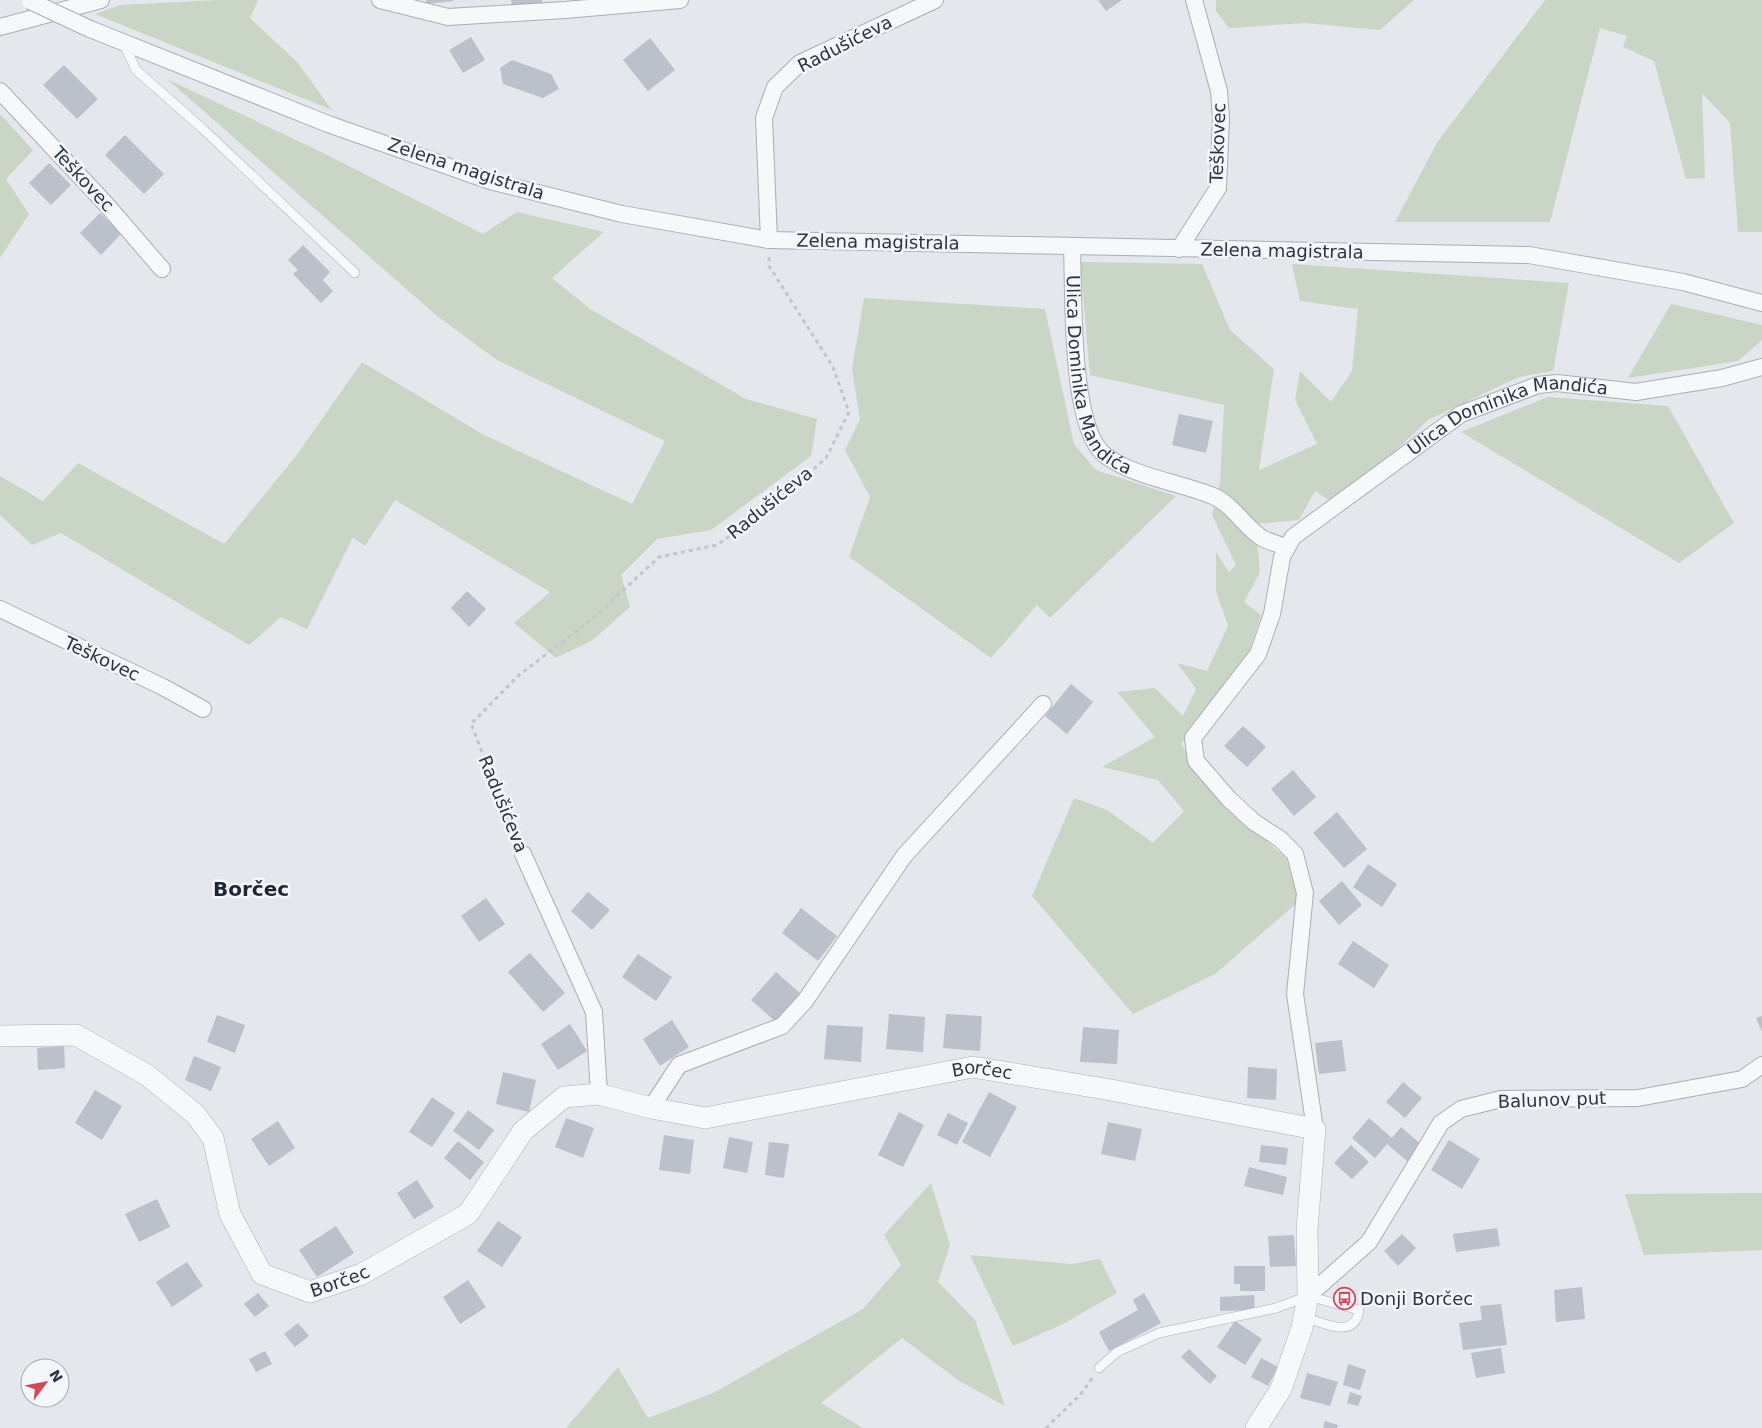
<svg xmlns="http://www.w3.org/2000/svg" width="1762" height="1428" font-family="'DejaVu Sans',sans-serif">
<rect width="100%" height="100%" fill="#e4e7ec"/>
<g fill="#c9d6c5">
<polygon points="219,0 258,0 250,18 298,63 332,110 95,14 120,5"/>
<polygon points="1216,0 1414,0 1380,30 1305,23 1229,28 1216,11"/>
<polygon points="1545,0 1762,0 1762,232 1738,232 1730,123 1702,93 1705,178 1686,179 1654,61 1623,47 1627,36 1600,28 1550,222 1395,222 1438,141"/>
<polygon points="167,79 315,149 483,234 517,212 604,232 552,278 590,309 746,399 817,419 811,456 711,530 657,539 621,575 630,607 593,640 556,658 514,623 550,592 395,500 365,546 353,537 307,629 281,617 249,645 61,533 32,545 0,515 0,476 43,501 78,463 224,544 296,456 362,362 484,435 632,504 665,441 497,360 437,316"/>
<polygon points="0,114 33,150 6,179 29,214 0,258"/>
<polygon points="1080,262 1202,264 1230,330 1274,369 1259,470 1317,444 1295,400 1300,371 1331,402 1352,371 1358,309 1300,301 1292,264 1569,283 1553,371 1519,377 1428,420 1385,461 1329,500 1315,491 1299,520 1255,524 1260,572 1244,602 1261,615 1249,652 1181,744 1195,765 1249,826 1286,858 1299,901 1215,974 1133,1014 1032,896 1074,798 1107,810 1153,843 1184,811 1158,780 1102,767 1155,737 1117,692 1155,688 1183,716 1196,689 1177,663 1207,671 1228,626 1216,591 1216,552 1229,572 1236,565 1212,515 1220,482 1224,405 1090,375"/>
<polygon points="864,298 1045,309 1074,444 1096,470 1176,496 1050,618 1037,605 991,658 849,557 870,497 845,450 860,419 852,369"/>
<polygon points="1671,304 1762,325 1762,340 1738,361 1628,378"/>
<polygon points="1548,397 1668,406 1734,523 1679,563 1461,432"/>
<polygon points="931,1183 950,1245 938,1282 975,1320 1005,1406 958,1380 902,1338 821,1403 863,1428 566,1428 618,1367 648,1418 713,1393 863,1309 901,1265 884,1235"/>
<polygon points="1762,1193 1762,1250 1644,1255 1625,1194"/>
<polygon points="970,1255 1071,1264 1100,1259 1117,1293 1063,1324 1013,1346"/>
</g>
<g fill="#bbc0ca">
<polygon points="426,0 453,0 454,1 426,4"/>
<polygon points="511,0 542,0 543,6 513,10"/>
<polygon points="1098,0 1122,0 1106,11"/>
<polygon points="471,37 485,60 463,73 449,50"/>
<polygon points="650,38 675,70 648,91 623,60"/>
<polygon points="512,60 551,74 559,89 543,98 503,84 500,68"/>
<polygon points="64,65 98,99 77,119 43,85"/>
<polygon points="125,135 164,174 144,194 105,155"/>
<polygon points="49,163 71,185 51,205 29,183"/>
<polygon points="100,213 121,234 101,255 80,233"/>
<polygon points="303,245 330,272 323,280 333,291 321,303 293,274 298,270 288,260"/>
<polygon points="1179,414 1213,421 1206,453 1172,445"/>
<polygon points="467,591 486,609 469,627 451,608"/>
<polygon points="1071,684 1093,702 1067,734 1045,716"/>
<polygon points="1243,726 1266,747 1247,767 1224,746"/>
<polygon points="1293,770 1316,797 1294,816 1271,789"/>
<polygon points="1337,812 1367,849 1344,868 1313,833"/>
<polygon points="1368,864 1397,884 1382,907 1353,887"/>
<polygon points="1342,881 1362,905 1339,925 1319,901"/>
<polygon points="588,892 610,910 592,930 571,911"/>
<polygon points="486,898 505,924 479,942 461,916"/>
<polygon points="801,908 837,936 818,961 782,933"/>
<polygon points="1353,941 1389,965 1374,988 1338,964"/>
<polygon points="530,953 565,993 543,1012 508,972"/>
<polygon points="638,954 672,977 656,1001 622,977"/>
<polygon points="776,972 801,994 776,1022 751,1000"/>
<polygon points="889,1014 925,1017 923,1052 886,1049"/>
<polygon points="946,1014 982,1016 980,1051 943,1048"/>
<polygon points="217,1015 245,1025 235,1053 207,1042"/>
<polygon points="1762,1016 1762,1032 1756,1018"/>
<polygon points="672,1020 689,1047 660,1066 643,1039"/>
<polygon points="570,1024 587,1051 558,1070 541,1044"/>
<polygon points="827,1025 863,1027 861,1062 824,1059"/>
<polygon points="1083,1027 1119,1030 1117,1064 1080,1062"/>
<polygon points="1342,1040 1346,1071 1319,1074 1315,1043"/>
<polygon points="64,1046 65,1068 38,1070 37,1048"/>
<polygon points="194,1056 221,1067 211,1091 185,1080"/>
<polygon points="1248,1067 1277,1069 1276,1100 1247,1098"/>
<polygon points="503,1072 536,1080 529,1112 496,1104"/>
<polygon points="1403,1082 1422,1098 1405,1118 1386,1102"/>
<polygon points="95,1090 122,1106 102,1140 75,1123"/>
<polygon points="989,1092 1017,1107 990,1157 962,1142"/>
<polygon points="432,1097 455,1113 432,1147 409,1132"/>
<polygon points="468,1110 494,1130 479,1150 453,1131"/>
<polygon points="899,1112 924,1125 903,1167 878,1155"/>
<polygon points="948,1113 968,1123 957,1145 937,1135"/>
<polygon points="566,1118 594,1128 583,1158 555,1147"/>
<polygon points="1369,1118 1392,1138 1401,1127 1423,1146 1408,1162 1387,1144 1375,1158 1352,1138"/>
<polygon points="278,1121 295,1148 269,1166 251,1139"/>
<polygon points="1108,1122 1142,1129 1135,1161 1101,1154"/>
<polygon points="664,1135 694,1140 690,1174 659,1170"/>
<polygon points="729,1137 753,1142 747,1173 723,1168"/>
<polygon points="1449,1140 1480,1159 1462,1189 1431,1170"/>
<polygon points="458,1141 484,1162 470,1180 444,1158"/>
<polygon points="769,1142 789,1144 784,1178 765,1175"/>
<polygon points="1261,1145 1288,1148 1286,1165 1259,1162"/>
<polygon points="1351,1145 1369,1162 1352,1179 1334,1163"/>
<polygon points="1249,1167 1287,1177 1283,1195 1244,1186"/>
<polygon points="417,1180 434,1207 414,1219 397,1193"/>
<polygon points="157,1199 170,1227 139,1242 125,1214"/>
<polygon points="498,1221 522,1237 502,1267 477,1251"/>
<polygon points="336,1226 354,1253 317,1277 299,1250"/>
<polygon points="1497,1228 1500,1246 1456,1252 1453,1234"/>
<polygon points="1402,1234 1416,1248 1398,1266 1384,1251"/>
<polygon points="1294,1235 1296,1266 1270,1267 1268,1236"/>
<polygon points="187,1262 203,1286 172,1307 156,1282"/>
<polygon points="1234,1266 1265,1266 1265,1291 1240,1291 1240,1284 1234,1284"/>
<polygon points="468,1280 486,1307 460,1324 443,1297"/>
<polygon points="1582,1287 1585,1319 1556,1322 1554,1290"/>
<polygon points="258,1293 269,1306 255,1317 244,1304"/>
<polygon points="1144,1293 1161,1323 1109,1351 1099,1332 1138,1310 1133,1300"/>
<polygon points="1254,1295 1255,1310 1220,1311 1220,1297"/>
<polygon points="1501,1304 1507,1345 1463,1350 1459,1323 1482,1320 1480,1306"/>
<polygon points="1235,1321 1262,1339 1245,1365 1217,1347"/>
<polygon points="298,1323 309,1336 295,1347 284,1334"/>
<polygon points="1501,1348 1505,1373 1476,1378 1471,1353"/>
<polygon points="1189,1349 1217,1376 1210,1384 1181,1357"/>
<polygon points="265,1351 272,1364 256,1372 249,1359"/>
<polygon points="1261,1358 1278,1367 1268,1386 1251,1377"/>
<polygon points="1348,1364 1366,1370 1360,1390 1343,1385"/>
<polygon points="1307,1373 1338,1382 1330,1406 1300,1398"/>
<polygon points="1350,1392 1362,1396 1358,1406 1347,1403"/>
<polygon points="1325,1421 1338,1425 1337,1428 1323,1428"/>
</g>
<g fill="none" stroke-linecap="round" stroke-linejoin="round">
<defs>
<g id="service">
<polyline points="124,44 136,70 203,129 355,273"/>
<path d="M1099 1368 1117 1352 1159 1333 1276 1308 1308 1296 1359 1310C1355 1340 1323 1323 1304 1317"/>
</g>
<g id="minor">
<polyline points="380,0 448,17 565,10 680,0"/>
<polyline points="0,27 101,0"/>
<polyline points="90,29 328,124 490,181 622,214 769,240 1529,255 1683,282 1762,303"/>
<polyline points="0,91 105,203 162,269"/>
<polyline points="769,240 764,118 775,87 800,63 935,0"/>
<path id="s1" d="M1072 247C1074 292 1069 430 1106 456 1137 478 1179 482 1213 496 1232 504 1245 527 1262 538 1269 542 1279 544 1287 548"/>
<polyline points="1179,249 1218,188 1221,118 1219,91 1194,0"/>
<polyline points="0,609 163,687 203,709"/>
<polyline points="523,854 594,1012 599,1094"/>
<polyline points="651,1108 679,1065 782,1026 805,1001 904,856 1043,704"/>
<path id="s2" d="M1315 1129 1295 994 1305 893 1295 854 1280 839 1254 822 1229 799 1196 761 1193 738 1258 654 1272 614 1282 557 1293 537 1461 414 1538 385 1557 383 1636 392 1722 378 1762 367"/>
<polyline points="1308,1296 1369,1242 1441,1123 1461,1109 1501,1099 1638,1098 1742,1079 1762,1065"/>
</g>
<g id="tertiary">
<path id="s3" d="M0 1036 76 1035 147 1075 195 1114 213 1138 230 1214 262 1274 310 1292 362 1274 468 1214 523 1131 564 1097 599 1094 651 1108 705 1118 973 1067 1111 1090 1315 1129 1307 1230 1308 1296 1302 1328 1281 1389 1256 1428"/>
</g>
</defs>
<use href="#service" stroke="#a9aeb7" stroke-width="10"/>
<use href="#minor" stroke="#a9aeb7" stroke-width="18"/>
<use href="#tertiary" stroke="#a9aeb7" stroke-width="22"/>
<g stroke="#c2c5cb" stroke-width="3" stroke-dasharray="4 4" stroke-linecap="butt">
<polyline points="517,841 471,724 519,675 591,620 659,557 717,545 767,510 826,458 849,412 833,367 769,266 769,255"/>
<polyline points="1046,1428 1081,1394 1093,1377"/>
</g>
<use href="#service" stroke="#f7f8fa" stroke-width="9"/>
<use href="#minor" stroke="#f7f8fa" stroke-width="16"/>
<use href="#tertiary" stroke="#f7f8fa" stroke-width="21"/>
<defs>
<polyline id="minor-bridge" points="30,1 90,29"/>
</defs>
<use href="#minor-bridge" stroke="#a9aeb7" stroke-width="18" stroke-linecap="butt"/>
<use href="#minor-bridge" stroke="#f7f8fa" stroke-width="16"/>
</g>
<defs>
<symbol id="bus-ring" viewBox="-11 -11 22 22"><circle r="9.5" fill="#f4f6f9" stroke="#d1495b" stroke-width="1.5"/><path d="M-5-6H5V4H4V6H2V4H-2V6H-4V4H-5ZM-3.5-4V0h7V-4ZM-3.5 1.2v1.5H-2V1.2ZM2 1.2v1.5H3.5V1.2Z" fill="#d1495b"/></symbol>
</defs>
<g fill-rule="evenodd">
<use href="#bus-ring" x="1332" y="1286" width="25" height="25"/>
</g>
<g text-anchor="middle" stroke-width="5" stroke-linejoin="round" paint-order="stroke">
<g font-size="18" fill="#2b3445" stroke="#f4f6f9">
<text transform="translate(845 44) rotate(-27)" y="6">Radušićeva</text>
<text transform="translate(1218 143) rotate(-88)" y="6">Teškovec</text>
<text transform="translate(466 169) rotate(18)" y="6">Zelena magistrala</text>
<text transform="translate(83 179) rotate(47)" y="6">Teškovec</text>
<text transform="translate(878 242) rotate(1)" y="6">Zelena magistrala</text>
<text transform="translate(1282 251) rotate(1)" y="6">Zelena magistrala</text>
<text dy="6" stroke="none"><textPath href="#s1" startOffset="136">Ulica Dominika Mandića</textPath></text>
<text dy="6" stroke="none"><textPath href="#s2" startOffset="920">Ulica Dominika Mandića</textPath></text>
<text transform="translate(770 503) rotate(-39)" y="6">Radušićeva</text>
<text transform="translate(102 659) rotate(25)" y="6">Teškovec</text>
<text transform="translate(503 804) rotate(68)" y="6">Radušićeva</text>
<text dy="6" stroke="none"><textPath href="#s3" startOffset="1202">Borčec</textPath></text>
<text transform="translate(1552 1100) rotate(-2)" y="6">Balunov put</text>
<text dy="6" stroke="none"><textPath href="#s3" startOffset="478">Borčec</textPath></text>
</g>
<g font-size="18" fill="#2b3445" stroke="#f4f6f9" text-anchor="start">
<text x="1360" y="1305">Donji Borčec</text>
</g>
<g font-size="20" font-weight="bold" fill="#1d2536" stroke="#f4f6f9">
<text x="251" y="896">Borčec</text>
</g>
</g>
<g transform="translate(45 1383) rotate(58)"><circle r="24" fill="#f4f6f9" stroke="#a4a8b1"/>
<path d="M0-4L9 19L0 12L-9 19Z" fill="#d1495b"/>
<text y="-8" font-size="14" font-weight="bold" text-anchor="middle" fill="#2b3445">N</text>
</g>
</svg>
